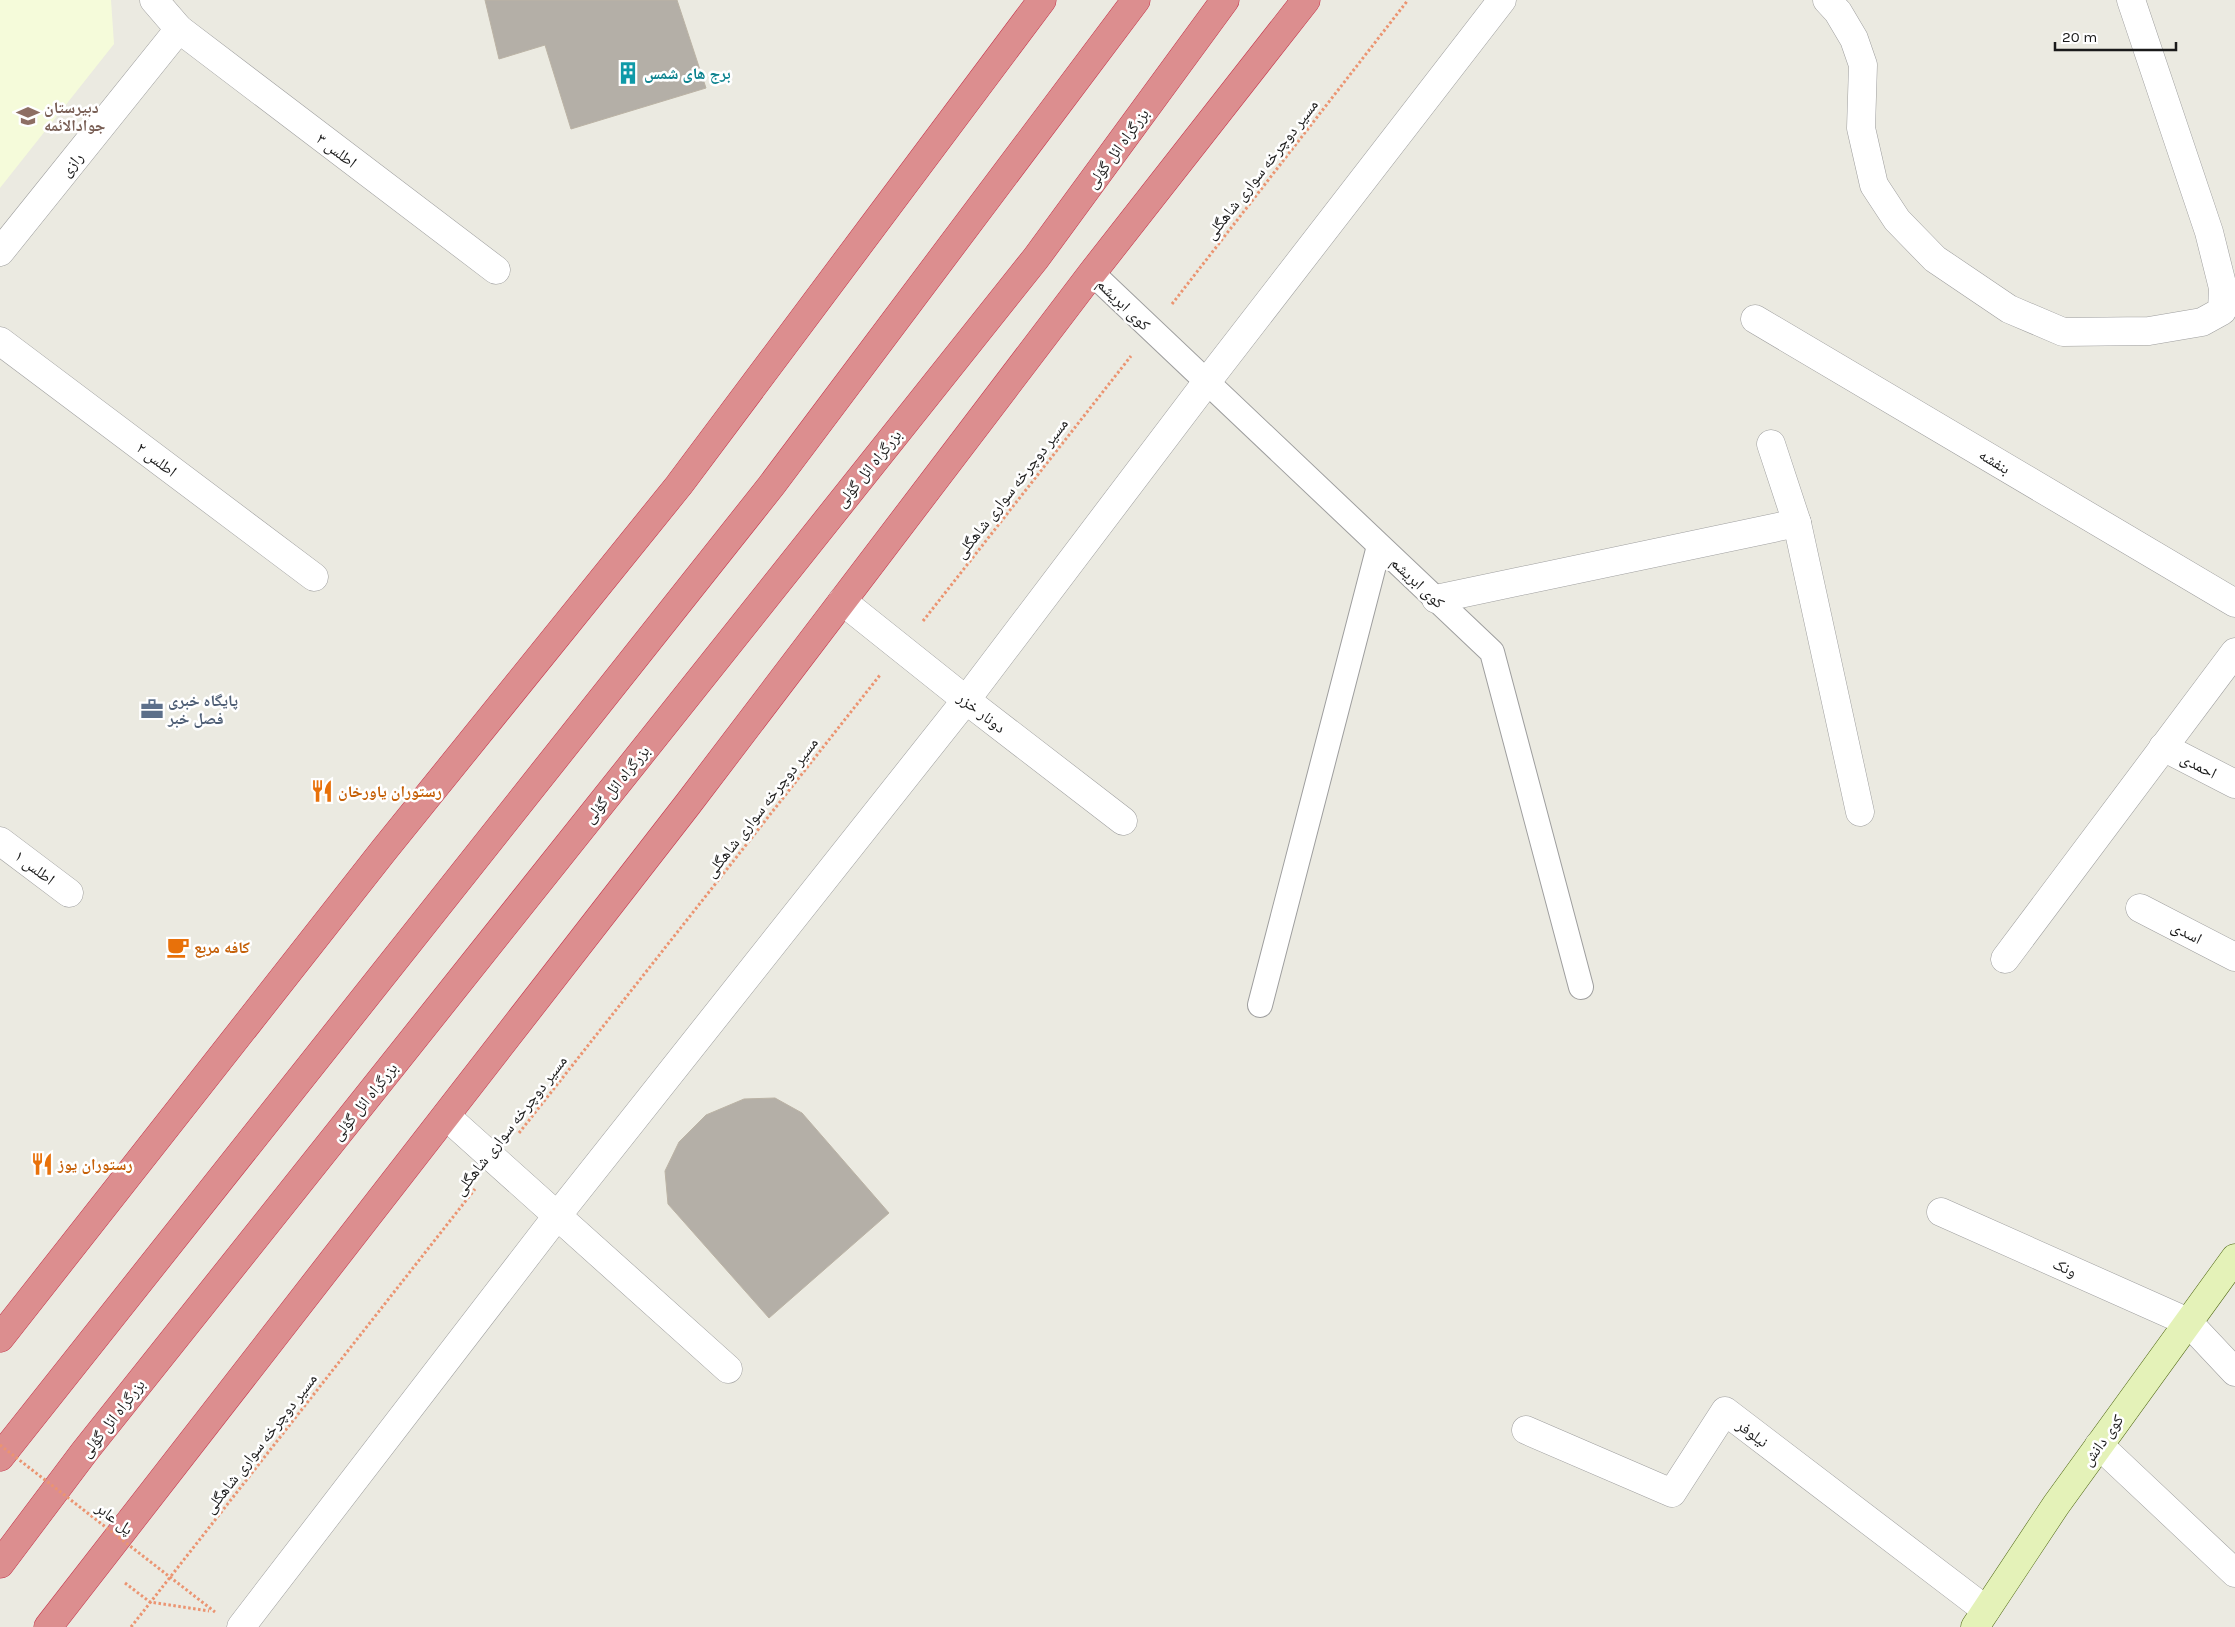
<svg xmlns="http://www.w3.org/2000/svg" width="2235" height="1627" font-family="Karla,'Noto Naskh Arabic',sans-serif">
<rect width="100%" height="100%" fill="#ebeae1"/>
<polygon fill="#f5fbda" points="0,0 111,0 114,44 0,188"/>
<g fill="#b4afa7" stroke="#bbb3a5">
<polygon points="485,0 677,0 706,88 571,129 545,45 499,59"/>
<polygon points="775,1098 802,1113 889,1213 769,1318 668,1204 665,1171 679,1142 706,1115 744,1099"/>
</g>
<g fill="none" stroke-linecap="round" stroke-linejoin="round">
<defs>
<g id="lane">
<polyline points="1092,273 1492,652 1581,987"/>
<polyline points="1260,1005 1379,546"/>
</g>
<g id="street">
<polyline points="154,0 179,29 496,270"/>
<polyline points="1827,0 1838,12 1854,39 1863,65 1861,128 1874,185 1897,220 1935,259 2009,309 2063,332 2149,331 2202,322 2222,311 2223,288 2209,232 2131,0"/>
<polyline points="0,252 179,29"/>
<polyline points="1755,319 2235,603"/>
<polyline points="0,341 314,577"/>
<polyline points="1771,444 1797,523 1860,812"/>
<polyline points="1436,599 1797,523"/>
<polyline points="842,601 966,700 1123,821"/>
<polyline points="2163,747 2235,784"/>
<polyline points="0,841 69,893"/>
<polyline points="2140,908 2235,957"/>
<polyline points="2005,959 2235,652"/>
<polyline points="446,1116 728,1369"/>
<polyline points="1941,1212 2188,1322 2235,1372"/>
<polyline points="1526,1430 1672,1493 1725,1411 1986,1610"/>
<polyline points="2099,1445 2235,1573"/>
<polyline points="241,1627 557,1216 966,700 1206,383 1502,0"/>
</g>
<polyline id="secondary" points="1975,1627 2056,1505 2235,1258"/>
<g id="highway">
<polyline points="0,1338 384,850 679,485 1042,0"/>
<polyline points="0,1457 771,486 1136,0"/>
<polyline points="0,1564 85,1451 1036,258 1225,0"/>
<polyline points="48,1627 688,804 1092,273 1306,0"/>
</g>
</defs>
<use href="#lane" stroke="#9e9e9e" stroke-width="26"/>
<use href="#street" stroke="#9e9e9e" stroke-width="29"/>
<use href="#secondary" stroke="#4b640e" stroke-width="29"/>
<use href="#highway" stroke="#c3334a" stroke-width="29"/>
<g stroke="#eb9471" stroke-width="3" stroke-dasharray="2.5 2.5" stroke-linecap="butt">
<polyline points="1172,304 1408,0"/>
<polyline points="923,621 1131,356"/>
<polyline points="519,1133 880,675"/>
<polyline points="125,1583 150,1602 209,1611"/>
<polyline points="131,1627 475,1189"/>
</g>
<use href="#lane" stroke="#fff" stroke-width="24"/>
<use href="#street" stroke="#fff" stroke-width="28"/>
<use href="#secondary" stroke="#e4f2b8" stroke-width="28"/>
<use href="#highway" stroke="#dc8e8f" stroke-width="28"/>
<polyline stroke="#eb9471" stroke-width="3" stroke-dasharray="2.5 2.5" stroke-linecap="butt" points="0,1445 215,1612"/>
</g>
<defs>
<symbol id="building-bare" viewBox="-9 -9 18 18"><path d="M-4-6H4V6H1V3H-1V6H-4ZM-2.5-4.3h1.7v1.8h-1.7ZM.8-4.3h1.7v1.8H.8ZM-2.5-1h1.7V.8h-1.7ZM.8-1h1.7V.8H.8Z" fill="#0f9aa8" stroke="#fff" stroke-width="2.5" paint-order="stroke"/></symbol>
<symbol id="school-bare" viewBox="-9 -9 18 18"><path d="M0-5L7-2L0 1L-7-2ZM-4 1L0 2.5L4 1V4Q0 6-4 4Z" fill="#8d6e63" stroke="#fff" stroke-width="2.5" paint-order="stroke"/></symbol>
<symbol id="office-bare" viewBox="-9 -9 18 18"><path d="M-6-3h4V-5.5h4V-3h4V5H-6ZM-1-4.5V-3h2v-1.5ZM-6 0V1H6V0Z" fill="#5c6f8a" stroke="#fff" stroke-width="2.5" paint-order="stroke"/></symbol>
<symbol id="restaurant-bare" viewBox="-9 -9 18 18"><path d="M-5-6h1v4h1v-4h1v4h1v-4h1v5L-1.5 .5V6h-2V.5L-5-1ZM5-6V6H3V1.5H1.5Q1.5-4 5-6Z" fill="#e8710a" stroke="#fff" stroke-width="2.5" paint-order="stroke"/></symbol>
<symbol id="cafe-bare" viewBox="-9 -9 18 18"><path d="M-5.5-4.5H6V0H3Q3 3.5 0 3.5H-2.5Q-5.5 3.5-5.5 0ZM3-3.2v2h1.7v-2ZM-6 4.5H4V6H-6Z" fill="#e8710a" stroke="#fff" stroke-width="2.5" paint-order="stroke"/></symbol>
</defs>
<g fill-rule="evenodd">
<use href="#building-bare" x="612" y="57" width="32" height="32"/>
<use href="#school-bare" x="12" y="100" width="32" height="32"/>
<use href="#office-bare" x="136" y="693" width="32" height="32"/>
<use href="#restaurant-bare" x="306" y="775" width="32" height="32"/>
<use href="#cafe-bare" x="162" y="931" width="32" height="32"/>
<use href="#restaurant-bare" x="26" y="1148" width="32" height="32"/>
</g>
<g text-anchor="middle" stroke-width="5" stroke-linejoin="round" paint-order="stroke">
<g font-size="16" font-weight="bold" fill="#0d838f" stroke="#fff" text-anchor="start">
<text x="644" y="79">برج های شمس</text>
</g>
<g font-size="16" font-weight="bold" fill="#785e54" stroke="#fff" text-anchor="start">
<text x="44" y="113">دبیرستان<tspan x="44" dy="18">جوادالائمه</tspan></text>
</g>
<g font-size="16" fill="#1a1a1a" stroke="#fff">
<text transform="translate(1117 148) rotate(-54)" y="6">بزرگراه ائل گؤلی</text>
<text transform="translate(337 150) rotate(37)" y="6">اطلس ۳</text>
<text transform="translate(71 164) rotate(-51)" y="6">رازی</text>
<text transform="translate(1261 169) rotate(-52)" y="6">مسیر دوچرخه سواری شاهگلی</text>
<text transform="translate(1124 304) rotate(44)" y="6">کوی ابریشم</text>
<text transform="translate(157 459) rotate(37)" y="6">اطلس ۲</text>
<text transform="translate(1995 461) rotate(31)" y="6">بنفشه</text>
<text transform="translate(868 468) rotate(-51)" y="6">بزرگراه ائل گؤلی</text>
<text transform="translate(1011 488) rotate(-52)" y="6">مسیر دوچرخه سواری شاهگلی</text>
<text transform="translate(1418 582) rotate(43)" y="6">کوی ابریشم</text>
<text transform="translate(982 712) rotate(38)" y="6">دونار خزر</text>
<text transform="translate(2199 765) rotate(27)" y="6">احمدی</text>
<text transform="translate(616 784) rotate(-51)" y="6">بزرگراه ائل گؤلی</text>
<text transform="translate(761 807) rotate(-52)" y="6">مسیر دوچرخه سواری شاهگلی</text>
<text transform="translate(35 867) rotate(37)" y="6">اطلس ۱</text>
<text transform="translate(2187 932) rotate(27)" y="6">اسدی</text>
<text transform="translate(364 1101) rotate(-51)" y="6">بزرگراه ائل گؤلی</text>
<text transform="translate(510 1125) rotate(-52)" y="6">مسیر دوچرخه سواری شاهگلی</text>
<text transform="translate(2065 1267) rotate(24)" y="6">ونک</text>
<text transform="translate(112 1418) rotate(-52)" y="6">بزرگراه ائل گؤلی</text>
<text transform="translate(1753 1433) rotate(37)" y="6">نیلوفر</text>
<text transform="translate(2102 1440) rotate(-54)" y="6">کوی دانش</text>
<text transform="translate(260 1443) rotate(-52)" y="6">مسیر دوچرخه سواری شاهگلی</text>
<text transform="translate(115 1518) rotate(38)" y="6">پل عابر</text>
</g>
<g font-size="16" font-weight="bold" fill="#4e5e75" stroke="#fff" text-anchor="start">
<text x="168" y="706">پایگاه خبری<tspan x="168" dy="18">فصل خبر</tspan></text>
</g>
<g font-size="16" font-weight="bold" fill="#c56008" stroke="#fff" text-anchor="start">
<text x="338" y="797">رستوران یاورخان</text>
<text x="194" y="953">کافه مربع</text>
<text x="58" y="1170">رستوران یوز</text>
</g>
</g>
<path d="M2055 42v8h121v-8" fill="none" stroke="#1a1a1a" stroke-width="2.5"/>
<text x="2062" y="42" font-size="15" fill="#1a1a1a" stroke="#ffffff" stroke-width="4" paint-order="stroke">20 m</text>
</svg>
